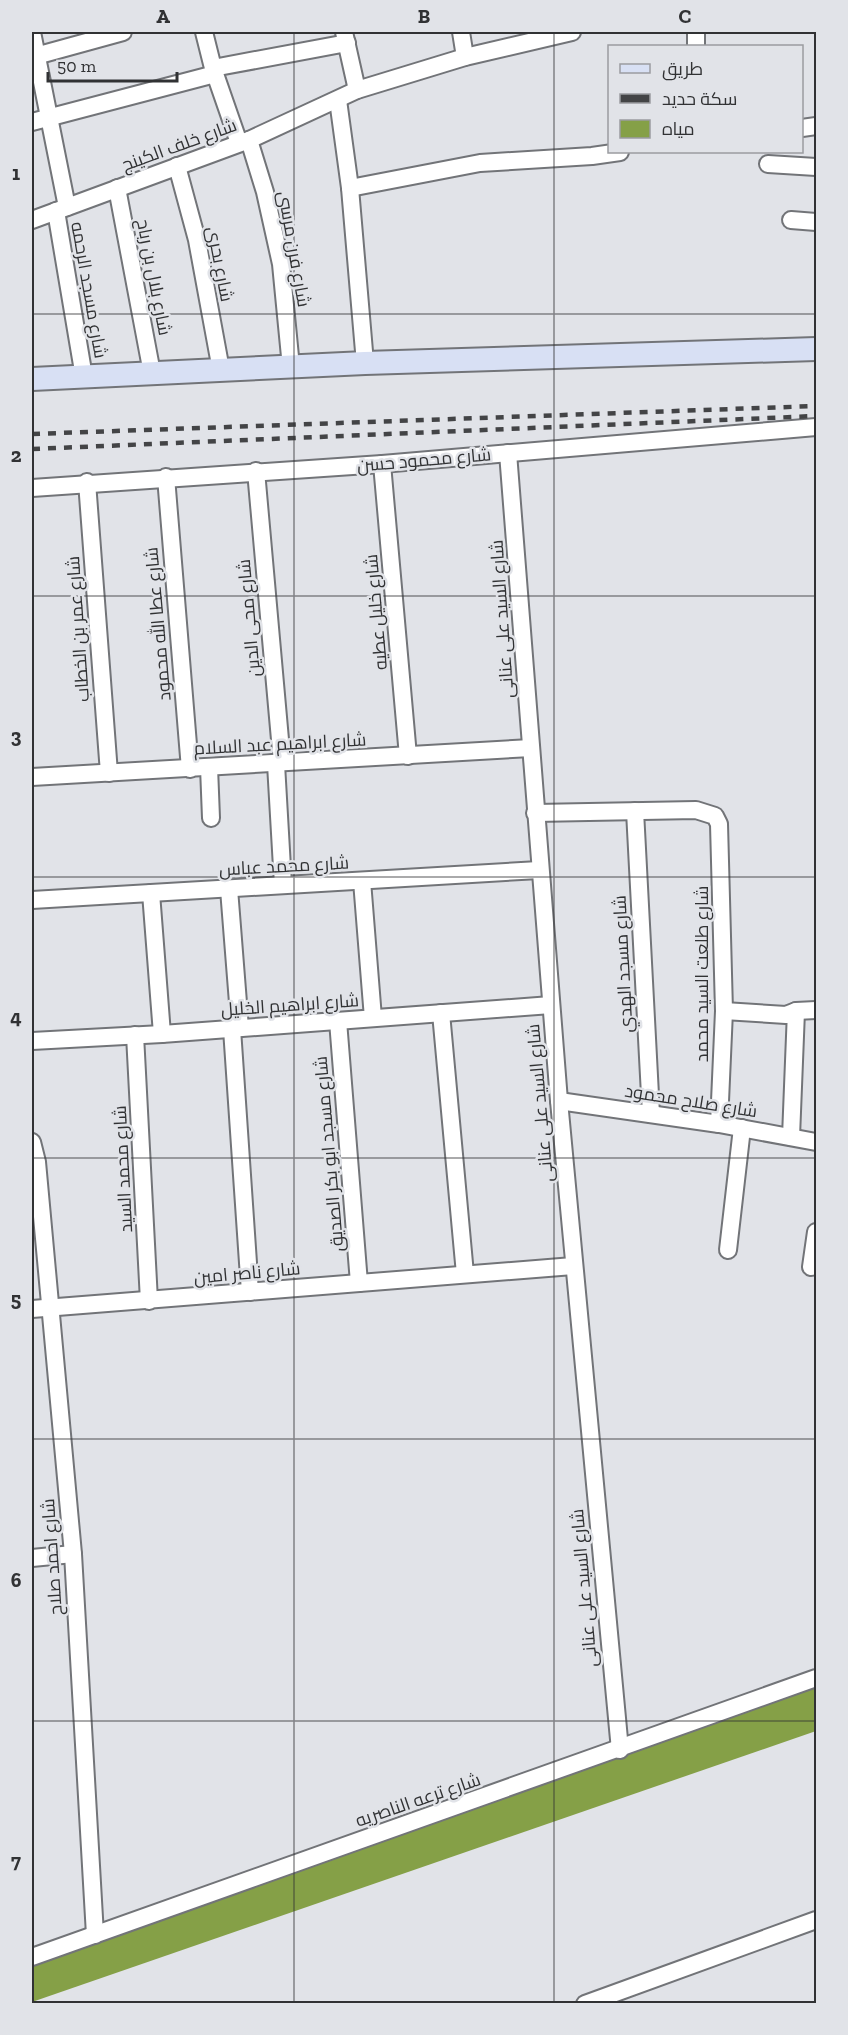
<svg xmlns="http://www.w3.org/2000/svg" width="848" height="2035" font-family="'Zilla Slab',Cairo,serif">
<rect width="100%" height="100%" fill="#e1e3e8"/>
<polygon fill="#85a047" points="816,1683 816,1731 32,2002 32,1965"/>
<g fill="none" stroke-linecap="round" stroke-linejoin="round">
<defs>
<g id="street">
<polyline points="32,32 67,207"/>
<polyline points="204,32 213,68 239,143"/>
<polyline points="344,32 357,90"/>
<polyline points="461,32 465,57"/>
<polyline points="696,32 696,46"/>
<polyline points="32,57 123,32"/>
<polyline points="213,68 347,43"/>
<polyline points="338,100 350,188 365,363"/>
<polyline points="32,122 215,74"/>
<polyline points="802,128 816,126"/>
<polyline points="249,140 265,192 281,264 291,367"/>
<polyline points="768,164 816,167"/>
<polyline points="177,166 197,240 221,370"/>
<polyline points="117,188 152,373"/>
<polyline points="350,188 480,163 592,156 620,152"/>
<polyline points="56,211 84,377"/>
<polyline points="32,220 249,140 357,90 465,57 572,32"/>
<polyline points="791,220 816,222"/>
<polyline points="508,453 559,1101 620,1750"/>
<polyline points="382,464 408,756"/>
<polyline points="256,471 282,762"/>
<polyline points="166,477 190,769"/>
<polyline points="87,482 109,773"/>
<polyline points="32,488 382,464 816,427"/>
<polyline points="276,764 283,885"/>
<polyline points="209,767 211,818"/>
<polyline points="32,777 531,748"/>
<polyline points="635,811 651,1114"/>
<polyline points="535,813 696,810 715,816 719,824 724,1011 719,1124"/>
<polyline points="362,881 373,1018"/>
<polyline points="229,889 240,1028"/>
<polyline points="151,893 162,1034"/>
<polyline points="32,900 539,870"/>
<polyline points="724,1011 786,1015 796,1011 816,1010"/>
<polyline points="441,1013 465,1274"/>
<polyline points="338,1021 359,1283"/>
<polyline points="232,1029 250,1292"/>
<polyline points="135,1035 149,1301"/>
<polyline points="32,1041 162,1034 551,1005"/>
<polyline points="559,1101 719,1124 816,1142"/>
<polyline points="791,1137 796,1011"/>
<polyline points="32,1142 37,1162 73,1554 95,1935"/>
<polyline points="728,1250 742,1128"/>
<polyline points="811,1267 816,1232"/>
<polyline points="32,1309 573,1266"/>
<polyline points="32,1558 73,1554"/>
<polyline points="32,1957 816,1678"/>
<polyline points="585,2004 816,1920"/>
</g>
<polyline id="secondary" points="32,379 365,363 816,349"/>
</defs>
<use href="#street" stroke="#727478" stroke-width="20"/>
<use href="#secondary" stroke="#727478" stroke-width="26"/>
<use href="#street" stroke="#fff" stroke-width="16"/>
<use href="#secondary" stroke="#d8e0f4" stroke-width="22"/>
<g stroke="#434446" stroke-width="4.5" stroke-dasharray="8 8" stroke-linecap="butt">
<polyline points="32,434 816,406"/>
<polyline points="32,449 816,416"/>
</g>
</g>
<path fill="none" stroke="#313234" stroke-width="1.5" stroke-opacity="0.55" d="M294 32V2004M554 32V2004M32 314H816M32 596H816M32 877H816M32 1158H816M32 1439H816M32 1721H816"/>
<g text-anchor="middle" stroke-width="5" stroke-linejoin="round" paint-order="stroke">
<g font-size="18" fill="#313234" stroke="#e1e3e8">
<text transform="translate(179 145) rotate(-20)" y="6">شارع خلف الكينج</text>
<text transform="translate(294 249) rotate(80)" y="6">شارع فرن مرسى</text>
<text transform="translate(220 264) rotate(79)" y="6">شارع بحرى</text>
<text transform="translate(154 277) rotate(79)" y="6">شارع بلال بن رباح</text>
<text transform="translate(89 290) rotate(80)" y="6">شارع مسجد الرحمه</text>
<text transform="translate(424 460) rotate(-5)" y="6">شارع محمود حسن</text>
<text transform="translate(376 612) rotate(-95)" y="6">شارع خليل عطيه</text>
<text transform="translate(249 618) rotate(-95)" y="6">شارع محى الدين</text>
<text transform="translate(502 619) rotate(-94)" y="6">شارع السيد على عنانى</text>
<text transform="translate(158 624) rotate(-95)" y="6">شارع عطا الله محمود</text>
<text transform="translate(78 629) rotate(-94)" y="6">شارع عمر بن الخطاب</text>
<text transform="translate(280 744) rotate(-3)" y="6">شارع ابراهيم عبد السلام</text>
<text transform="translate(284 866) rotate(-3)" y="6">شارع محمد عباس</text>
<text transform="translate(623 964) rotate(-93)" y="6">شارع مسجد الهدي</text>
<text transform="translate(702 974) rotate(-90)" y="6">شارع طلعت السيد محمد</text>
<text transform="translate(290 1005) rotate(-4)" y="6">شارع ابراهيم الخليل</text>
<text transform="translate(691 1101) rotate(9)" y="6">شارع صلاح محمود</text>
<text transform="translate(540 1103) rotate(-95)" y="6">شارع السيد على عنانى</text>
<text transform="translate(329 1154) rotate(-95)" y="6">شارع مسجد ابو بكر الصديق</text>
<text transform="translate(123 1169) rotate(-93)" y="6">شارع محمد السيد</text>
<text transform="translate(247 1273) rotate(-5)" y="6">شارع ناصر امين</text>
<text transform="translate(52 1557) rotate(-94)" y="6">شارع احمد صلاح</text>
<text transform="translate(584 1588) rotate(-95)" y="6">شارع السيد على عنانى</text>
<text transform="translate(418 1800) rotate(-19)" y="6">شارع ترعه الناصريه</text>
</g>
</g>
<rect width="848" height="2035" fill="none" stroke="#e1e3e8" stroke-width="66"/>
<rect x="608" y="45" width="195" height="108" fill="#e1e3e8" stroke="#9b9ca0" stroke-width="1.5"/>
<rect x="620" y="64" width="30" height="9" fill="#d8e0f4" stroke="#9b9ca0" stroke-width="1.5"/>
<text x="662" y="75" font-size="18" fill="#313234">طريق</text>
<rect x="620" y="94" width="30" height="9" fill="#434446" stroke="#9b9ca0" stroke-width="1.5"/>
<text x="662" y="105" font-size="18" fill="#313234">سكة حديد</text>
<rect x="620" y="120" width="30" height="18" fill="#85a047" stroke="#9b9ca0" stroke-width="1.5"/>
<text x="662" y="135" font-size="18" fill="#313234">مياه</text>
<path d="M48 72v9h129v-9" fill="none" stroke="#313234" stroke-width="3"/>
<text x="57" y="72" font-size="18" fill="#313234" stroke="#e1e3e8" stroke-width="4.5" paint-order="stroke">50 m</text>
<rect x="33" y="33" width="782" height="1969" fill="none" stroke="#313234" stroke-width="2"/>
<g font-size="20" text-anchor="middle" font-weight="bold" fill="#313234">
<text x="163" y="23">A</text>
<text x="424" y="23">B</text>
<text x="685" y="23">C</text>
<text x="16" y="180">1</text>
<text x="16" y="462">2</text>
<text x="16" y="743">3</text>
<text x="16" y="1024">4</text>
<text x="16" y="1306">5</text>
<text x="16" y="1587">6</text>
<text x="16" y="1868">7</text>
</g>
</svg>
